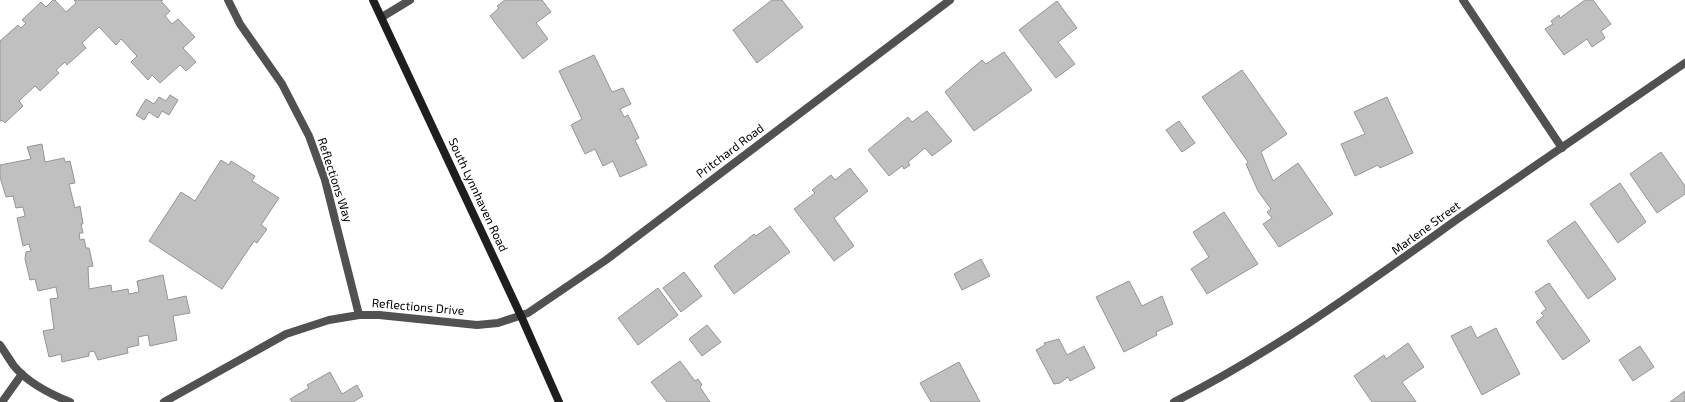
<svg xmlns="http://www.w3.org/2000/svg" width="1685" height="402" font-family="'Exo 2',sans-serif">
<rect width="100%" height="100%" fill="#fff"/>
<g fill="#c0c0c0" stroke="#959595">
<polygon points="53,0 55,0 66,12 76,3 74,0 163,0 161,1 170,11 165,16 172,24 178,19 195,37 183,48 196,62 186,71 180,65 160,83 152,75 148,80 131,62 137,56 121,39 116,45 99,27 82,43 86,48 67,65 65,62 56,70 59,73 40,91 35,86 19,101 23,106 5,123 2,120 0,121 0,41 18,25 21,28 26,23 22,20 41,2 46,7"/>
<polygon points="505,0 542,0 551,12 536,23 548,39 523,59 490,16 499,8 497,6"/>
<polygon points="772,0 782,0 803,27 757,63 733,30"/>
<polygon points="1585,0 1593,0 1611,24 1601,31 1605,38 1592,47 1587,39 1564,55 1545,29 1553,24 1551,21 1559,15 1560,18"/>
<polygon points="1057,1 1077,28 1058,42 1075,64 1056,78 1019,30"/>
<polygon points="1004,52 1032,90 974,131 945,92 982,60 986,64"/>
<polygon points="594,55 612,92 623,88 631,104 620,109 624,117 628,115 639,138 635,140 647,165 620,177 613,161 603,166 595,149 585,154 571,125 582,119 559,71"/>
<polygon points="1242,70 1287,134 1261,152 1273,181 1298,163 1333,214 1279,247 1263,224 1272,218 1267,212 1271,209 1258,191 1246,164 1248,162 1202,97"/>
<polygon points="170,95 178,100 169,115 162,111 158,118 149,112 144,120 136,115 146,99 154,104 159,97 166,101"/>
<polygon points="1387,97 1413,153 1380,168 1378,165 1355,176 1341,144 1365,134 1354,112"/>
<polygon points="927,111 952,141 932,156 925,148 908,162 910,165 904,169 902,166 889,176 868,150 908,117 912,122"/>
<polygon points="1179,121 1195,143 1182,152 1166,130"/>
<polygon points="42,144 45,162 64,158 65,162 70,161 75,183 69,184 75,208 80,206 83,224 81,224 83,233 79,233 80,240 84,239 86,248 89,248 93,266 88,267 89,289 111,285 112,292 128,289 129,294 139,292 137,281 163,275 168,300 186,296 190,313 173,316 177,340 150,346 148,335 138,337 139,345 127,348 128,353 98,360 94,351 89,352 89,356 62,362 61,354 49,357 43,331 54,329 50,299 58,298 56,287 38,291 35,279 30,280 25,259 26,252 31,251 29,244 23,246 17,218 25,216 23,207 16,208 13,196 6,197 0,177 0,165 31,159 27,147"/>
<polygon points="1661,152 1685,186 1685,194 1657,213 1630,174"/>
<polygon points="221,160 229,165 231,161 255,176 252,181 279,198 261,225 267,229 257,243 254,241 222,289 149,241 181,192 195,201"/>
<polygon points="850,168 868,191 834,218 854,246 834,261 794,209 815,193 812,190 831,175 835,180"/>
<polygon points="1620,183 1646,222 1618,243 1590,204"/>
<polygon points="1224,212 1258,264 1207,294 1191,269 1209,257 1193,232"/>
<polygon points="1575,221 1616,279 1588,299 1547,241"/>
<polygon points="770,226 790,252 734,294 714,266 754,234 756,236"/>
<polygon points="981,259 990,276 962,290 954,274"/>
<polygon points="684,272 702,296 681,312 663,288"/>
<polygon points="1129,281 1142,306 1162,296 1173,324 1156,332 1157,335 1124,352 1096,297"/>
<polygon points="1549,283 1590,341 1563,360 1536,322 1544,316 1541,313 1546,309 1535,292"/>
<polygon points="658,288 678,315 638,345 618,318"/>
<polygon points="707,325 721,342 702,356 689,339"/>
<polygon points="1471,326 1477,338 1496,328 1520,374 1482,395 1451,336"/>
<polygon points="1059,339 1067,355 1084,346 1095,368 1070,381 1068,377 1060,383 1054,384 1036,350 1045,345 1044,343"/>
<polygon points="1408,343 1424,367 1402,382 1416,402 1372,402 1354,376 1384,355 1386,359"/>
<polygon points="1640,346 1654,367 1633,381 1619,360"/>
<polygon points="680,361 695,381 698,379 702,385 700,387 710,402 667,402 651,382"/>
<polygon points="959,362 980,402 931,402 920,383"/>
<polygon points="330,372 342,394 357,385 363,396 353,402 292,402 290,399 309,388 307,385"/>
<polygon points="1685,391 1685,402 1670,402"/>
</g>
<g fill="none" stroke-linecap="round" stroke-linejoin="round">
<polyline stroke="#515151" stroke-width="8" points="1463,0 1562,148"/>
<g stroke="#515151" stroke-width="8">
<polyline points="228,0 240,24 282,84 309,136 325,180 359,315"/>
<polyline points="382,17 410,0"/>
<path d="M0 345C5 352 9 359 14 366 28 383 50 394 70 402"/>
<polyline points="2,402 22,374"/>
<polyline points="164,402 286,334 329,320 359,315 379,315 477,325 498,323 528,313 606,260 950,0"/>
<path d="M1174 402C1274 352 1368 283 1459 218 1534 166 1610 115 1685 63"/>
</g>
<polyline stroke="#1e1e1e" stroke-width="8" points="373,0 521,316 559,402"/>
</g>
<g text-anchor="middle" stroke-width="4" stroke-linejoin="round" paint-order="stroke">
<g font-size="12" fill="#000" stroke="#fff">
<text transform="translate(730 151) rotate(-37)" y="4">Pritchard Road</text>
<text transform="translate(335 180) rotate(72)" y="4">Reflections Way</text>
<text transform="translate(478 195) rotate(65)" y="4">South Lynnhaven Road</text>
<text transform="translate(1426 228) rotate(-36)" y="4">Marlene Street</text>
<text transform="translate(418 307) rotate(5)" y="4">Reflections Drive</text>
</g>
</g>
</svg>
